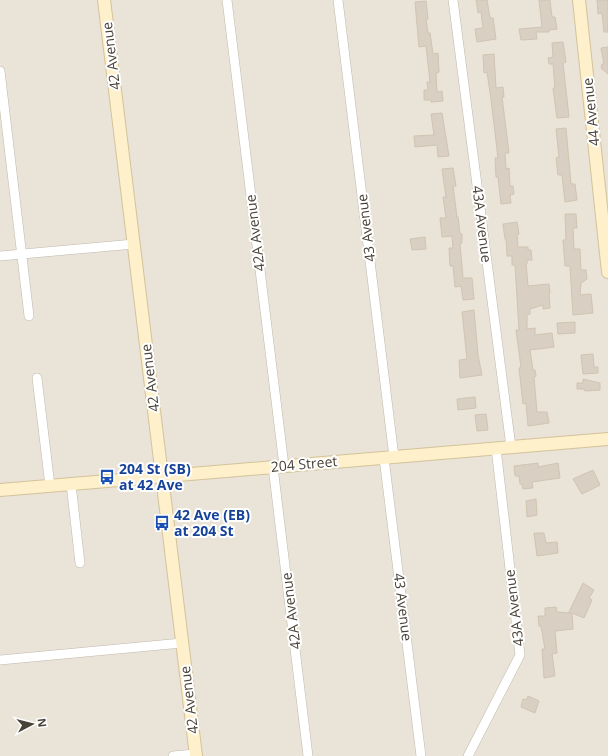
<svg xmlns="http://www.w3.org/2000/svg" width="608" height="756" font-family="'Open Sans',sans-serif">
<rect width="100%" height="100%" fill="#f5f1ea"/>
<rect fill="#e9e3d8" x="0" y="0" width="608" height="756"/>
<g fill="#d9cfc2" stroke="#d1c4b2">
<polygon points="476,0 487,0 490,18 493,18 496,39 477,42 475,29 483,28 481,12 478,13"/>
<polygon points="539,0 550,0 552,17 555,17 557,29 549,30 549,32 536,32 537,39 521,40 519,29 542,27"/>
<polygon points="597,0 608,0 608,32 604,32 602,13 598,14"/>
<polygon points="426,1 428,19 426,19 428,33 430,33 433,54 438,53 439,72 436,73 437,92 442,91 443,101 431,102 431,100 424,100 424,90 428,90 427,82 430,82 426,46 419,47 415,2"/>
<polygon points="563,42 566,62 563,63 569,117 557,118 553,88 555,88 553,64 549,64 548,58 553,57 552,43"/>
<polygon points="608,47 608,74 601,68 602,64 604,64 601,48"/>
<polygon points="494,54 496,88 503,87 504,97 502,97 509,153 505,153 506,169 509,168 510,186 513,186 514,194 510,195 511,203 501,204 498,177 496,177 495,158 498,158 491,99 487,72 484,73 483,55"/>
<polygon points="442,113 449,156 438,157 437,145 415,147 414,136 434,135 431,114"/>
<polygon points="566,128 571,184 575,184 577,200 565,202 562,175 558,175 556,158 559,157 556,129"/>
<polygon points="453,168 456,186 453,186 457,217 458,217 460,234 462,234 462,243 460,243 463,278 472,278 474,299 463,300 461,286 455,287 453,266 450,266 449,248 453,248 452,236 442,237 440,218 446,218 443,197 446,197 442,169"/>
<polygon points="565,214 576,214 577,228 573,228 574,249 580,249 581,270 586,270 587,279 581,283 580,295 591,294 593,313 573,315 570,266 565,266 563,240 566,240"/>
<polygon points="517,222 519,234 517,235 518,247 528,247 528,250 531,250 532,260 527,260 527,264 526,264 528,286 549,284 550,293 549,294 550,308 543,309 543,305 530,309 530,314 527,315 527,329 535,328 535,335 552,333 554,347 530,350 533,370 535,370 536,376 534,377 537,412 547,412 549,423 528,426 526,403 523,404 519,368 521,367 516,330 519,330 515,265 512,265 512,256 507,256 506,239 505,239 503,224"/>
<polygon points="425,237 426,249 412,250 410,239"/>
<polygon points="474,310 478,355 482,375 460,378 459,360 467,359 462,312"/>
<polygon points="575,322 575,333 558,334 557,323"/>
<polygon points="593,354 594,367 598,367 598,373 583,374 581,355"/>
<polygon points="583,379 600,383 600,390 585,391 584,389 577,389 577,383 583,383"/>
<polygon points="475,397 476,408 458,410 457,399"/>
<polygon points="486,414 488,430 477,431 475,415"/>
<polygon points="538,463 538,467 558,463 560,478 532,482 533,488 523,489 522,484 520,484 519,476 515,476 514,466"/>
<polygon points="593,470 600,485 582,494 573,479"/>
<polygon points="536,499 537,515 527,517 526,501"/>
<polygon points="534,533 544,533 546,543 557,542 558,553 537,556"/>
<polygon points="583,583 594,590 589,598 592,600 584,618 572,613 573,629 555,631 557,653 552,654 555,676 544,678 542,649 545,649 541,626 539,626 538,616 545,616 545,608 556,607 557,612 571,613 569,612"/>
<polygon points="528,696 539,701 535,713 521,707 523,699 526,700"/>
</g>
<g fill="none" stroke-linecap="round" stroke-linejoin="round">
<defs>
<g id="street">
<polyline points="227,0 284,466"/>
<polyline points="338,0 394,457"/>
<polyline points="453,0 511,447"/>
<polyline points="0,71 29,316"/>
<polyline points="0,256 134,244"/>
<polyline points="37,378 50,486"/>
<polyline points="384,458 421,756"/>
<polyline points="273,467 308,756"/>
<polyline points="71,484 80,563"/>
<polyline points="0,660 182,643"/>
<polyline points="173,756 195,754"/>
<polyline points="468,756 520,655 496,448"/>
</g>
<g id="secondary">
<polyline points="104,0 196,756"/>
<polyline points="579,0 608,272"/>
<polyline points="0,490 608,439"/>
</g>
</defs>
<use href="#street" stroke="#c0b8ac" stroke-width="10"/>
<use href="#secondary" stroke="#d4c39a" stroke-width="14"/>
<use href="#street" stroke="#fff" stroke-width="9"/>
<use href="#secondary" stroke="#fef0cb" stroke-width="12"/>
</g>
<defs>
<symbol id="bus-bare" viewBox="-9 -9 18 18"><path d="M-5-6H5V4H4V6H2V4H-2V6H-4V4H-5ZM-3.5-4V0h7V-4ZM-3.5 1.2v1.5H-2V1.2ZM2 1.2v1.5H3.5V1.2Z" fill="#1a4fb4" stroke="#fff" stroke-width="2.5" paint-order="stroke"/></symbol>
</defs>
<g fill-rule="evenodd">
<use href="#bus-bare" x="96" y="466" width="22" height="22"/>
<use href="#bus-bare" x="151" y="512" width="22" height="22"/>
</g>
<g text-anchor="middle" stroke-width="4" stroke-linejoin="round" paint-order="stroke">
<g font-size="14" fill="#494238" stroke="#fff">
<text transform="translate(111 56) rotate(-97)" y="5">42 Avenue</text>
<text transform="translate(591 112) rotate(-96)" y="5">44 Avenue</text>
<text transform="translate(482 224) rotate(83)" y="5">43A Avenue</text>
<text transform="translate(366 228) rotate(-97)" y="5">43 Avenue</text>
<text transform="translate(255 233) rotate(-97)" y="5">42A Avenue</text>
<text transform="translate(150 378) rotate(-97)" y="5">42 Avenue</text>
<text transform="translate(304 464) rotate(-5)" y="5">204 Street</text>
<text transform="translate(403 607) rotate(83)" y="5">43 Avenue</text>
<text transform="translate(514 608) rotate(-97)" y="5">43A Avenue</text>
<text transform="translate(291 611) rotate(-97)" y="5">42A Avenue</text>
<text transform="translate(189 700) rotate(-97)" y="5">42 Avenue</text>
</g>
<g font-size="14" font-weight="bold" fill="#164399" stroke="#fff" text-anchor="start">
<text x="119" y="474">204 St (SB)<tspan x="119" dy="16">at 42 Ave</tspan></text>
<text x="174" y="520">42 Ave (EB)<tspan x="174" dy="16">at 204 St</tspan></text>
</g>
</g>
<g transform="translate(32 724) rotate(83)" stroke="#ffffff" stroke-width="3" paint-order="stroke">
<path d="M0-3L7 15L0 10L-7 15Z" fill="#494238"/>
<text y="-6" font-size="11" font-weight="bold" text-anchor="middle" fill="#494238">N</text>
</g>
</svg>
